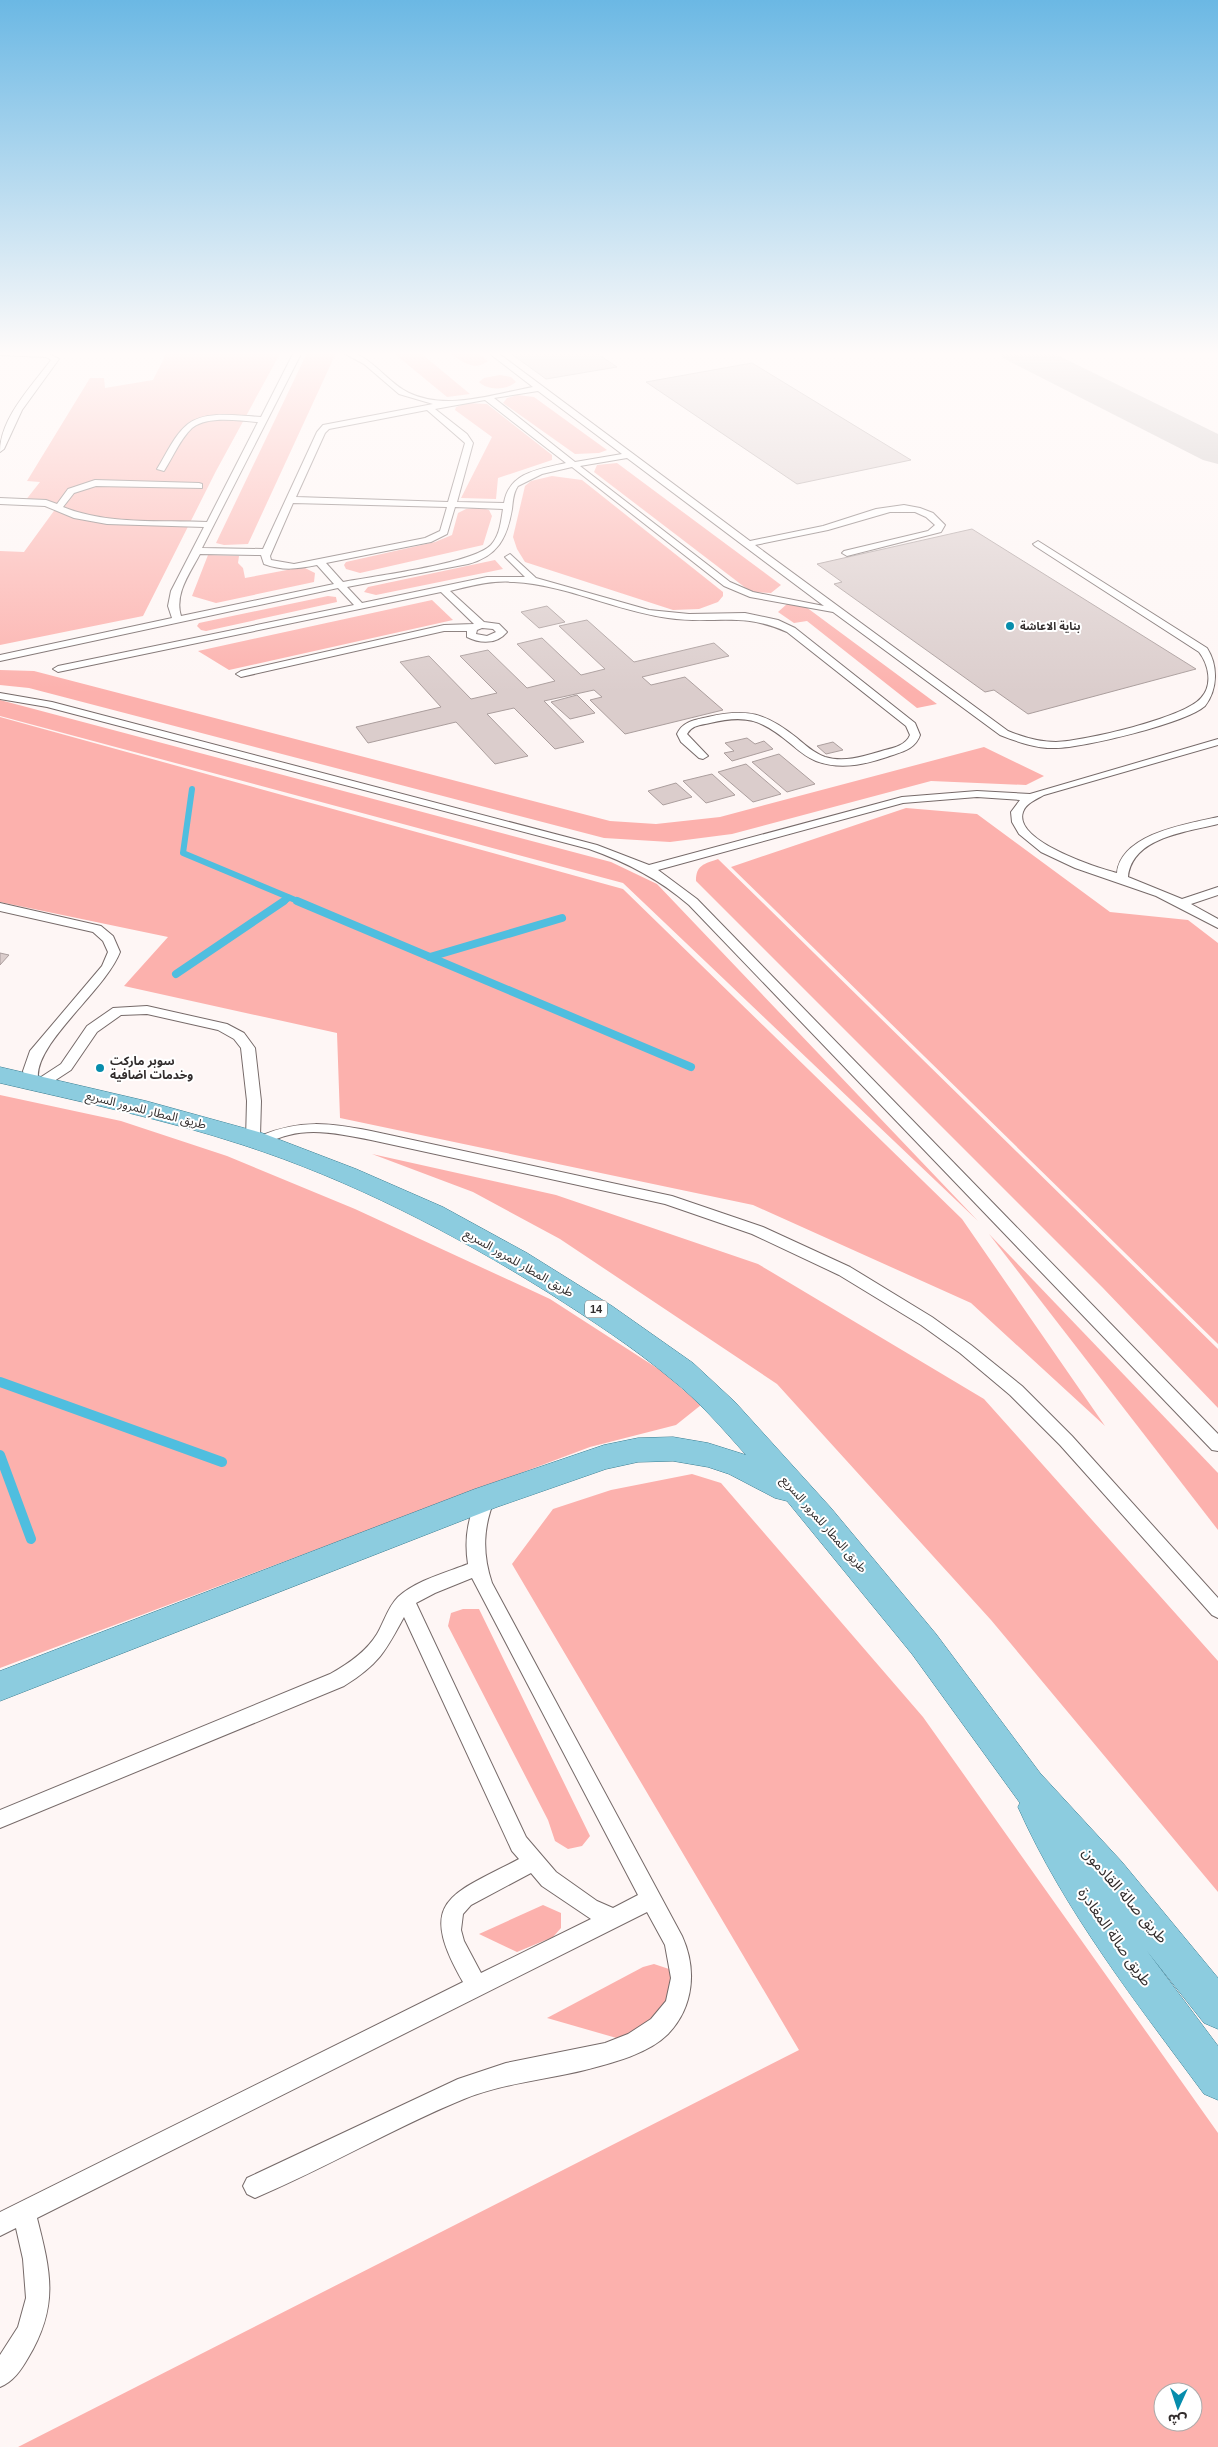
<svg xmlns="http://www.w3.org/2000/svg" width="1218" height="2447" font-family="Helvetica,'Noto Sans Arabic',sans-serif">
<rect width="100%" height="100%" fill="#fef6f5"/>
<g fill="#fcb1ad" fill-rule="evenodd">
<polygon points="168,350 282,350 216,471 143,616 0,645 0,551 24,552 59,504 25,501 40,482 27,481 90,378 104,378 105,388 153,380"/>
<polygon points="316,350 336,353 248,544 224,545 216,543 307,353"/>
<polygon points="390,350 417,350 470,394 447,397"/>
<path d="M446 350H475L488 361C473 373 458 359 446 350Z"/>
<path d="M500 375 511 377 516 382C507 390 488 391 479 382L484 378Z"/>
<polygon points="517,395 534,397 607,450 599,453 575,454 503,403 507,398"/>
<polygon points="467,403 487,404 552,455 552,460 498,478 496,499 461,498 492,437 455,410 456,407"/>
<polygon points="617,463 781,585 771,593 751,592 594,472 597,465"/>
<polygon points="552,476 582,480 723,592 723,596 718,602 699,609 673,610 525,562 517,549 513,537 525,486 531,481"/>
<polygon points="479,507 489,510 492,516 483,545 360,573 346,569 344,565 346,562 435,542 452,535 458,513 466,509"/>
<polygon points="208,555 239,556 238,563 243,568 245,578 292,569 305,568 315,573 314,582 216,603 192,596"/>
<polygon points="495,560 503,569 376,595 364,592 368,587"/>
<polygon points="328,596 336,597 337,602 206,631 201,630 197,626 199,623"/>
<polygon points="432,600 453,620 229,670 198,651"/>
<polygon points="787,604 806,607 937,704 917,708 807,621 794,623 778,612"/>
<polygon points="0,670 34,671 610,821 656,824 720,817 984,747 1044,776 1026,785 931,781 732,834 670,842 604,838 29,688 0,685"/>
<polygon points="0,700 611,862 657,884 978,1221 623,883 0,716"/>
<polygon points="0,717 623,889 962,1219 1105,1426 971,1303 753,1205 340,1118 337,1033 124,986 168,937 0,902"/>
<polygon points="906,808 977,814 1110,912 1188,920 1218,943 1218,1344 731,867"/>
<path d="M718 859 1218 1349V1408L1103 1288 696 881C696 865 704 864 718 859Z"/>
<polygon points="0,1095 121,1121 227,1156 355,1209 550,1299 660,1370 701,1405 676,1425 590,1447 0,1668"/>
<polygon points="372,1154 556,1195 758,1264 984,1399 1218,1661 1218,1892 991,1620 777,1384 560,1239 473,1192"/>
<polygon points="989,1234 1218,1473 1218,1530"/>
<path d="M692 1474 721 1483 923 1717 1218 2133V2447H18L799 2050 512 1564 553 1509 611 1490ZM1163 2392H1193V2422H1163Z"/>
<polygon points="463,1609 479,1609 590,1836 582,1846 568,1849 555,1841 548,1820 448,1626 451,1613"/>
<polygon points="543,1905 561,1913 561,1928 553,1937 517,1952 479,1934"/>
<polygon points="654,1964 678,1972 685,2005 679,2020 646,2041 620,2039 547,2018 643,1967"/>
</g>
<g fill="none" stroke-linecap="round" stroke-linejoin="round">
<g stroke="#4fbedf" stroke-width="6">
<polyline points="192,789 183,853 300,902"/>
<polyline points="283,902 289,898"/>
</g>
<g stroke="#4fbedf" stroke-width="8">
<polyline points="297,901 691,1067"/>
<polyline points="430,957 562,918"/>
<polyline points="176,974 284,901"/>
</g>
<g stroke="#4fbedf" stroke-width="10">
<polyline points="0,1382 222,1462"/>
<polyline points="0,1455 31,1539"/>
</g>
<polygon fill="#cbc4c3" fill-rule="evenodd" points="998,350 1047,350 1218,434 1218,464 1203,460 1003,358"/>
</g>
<g fill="#dbcdcc" stroke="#ab9e9d">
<polygon points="506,350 592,350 617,367 546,379"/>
<polygon points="752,363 911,460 797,484 646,382"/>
<polygon points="972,529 1196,669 1028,714 994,690 985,692 834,584 842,582 817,564"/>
<polygon points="547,606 565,622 539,628 521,612"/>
<polygon points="587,620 634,662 714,643 729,656 642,677 651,685 685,677 723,710 625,734 590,700 602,697 594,690 544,701 584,742 555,749 514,708 487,714 528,756 495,764 456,722 368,743 356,727 441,707 400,662 429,656 471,699 497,693 460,656 488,650 527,688 555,681 517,644 542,638 581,675 605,669 559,626"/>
<polygon points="577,695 595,713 570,719 551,702"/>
<polygon points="747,738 755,744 764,741 773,749 732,761 724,753 734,751 725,743"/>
<polygon points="833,742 843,750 826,754 817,746"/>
<polygon points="779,754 815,784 787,792 752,762"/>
<polygon points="746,764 781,794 753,802 718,772"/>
<polygon points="712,774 735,795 706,803 683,781"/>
<polygon points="676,783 692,797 663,805 648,791"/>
<polygon points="0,953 9,955 0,965"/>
</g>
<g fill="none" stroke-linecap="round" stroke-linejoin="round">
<defs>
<g id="service">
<path d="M295 350H303L202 548 263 549 317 432 323 425 433 404 399 394 364 364 338 350C369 350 383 380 409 393 447 411 493 394 533 387L485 350H494L750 541 823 526 876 509 904 505 920 508 933 513 945 525 941 532 847 556 842 553 844 551 928 531 935 525 926 517 915 512H890L828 530 755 545 1008 731C1023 737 1039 742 1056 742 1084 741 1184 718 1201 698 1213 685 1209 665 1199 652L1035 546 1033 544 1038 541 1207 648C1218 665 1218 689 1205 706 1186 723 1083 748 1056 748 1037 749 1018 742 1000 735L833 612 750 597 724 586 572 467 542 474 518 486C513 493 513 501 512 509 507 538 498 556 468 564L347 587 362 603 487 577H525L505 557 510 554 536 578 649 610 689 614 745 613 778 620 795 628 915 723 920 735C915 750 901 752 887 757 863 765 840 770 816 761 806 757 798 750 791 744 762 720 747 714 710 723 701 725 692 725 687 734L708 756 703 759 699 758 681 742 677 734C683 721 695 720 708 717 747 708 766 713 797 738 805 745 814 753 825 757 845 763 865 756 885 750 894 748 906 745 910 735L906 726 787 632C740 611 715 625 668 618 616 611 567 585 514 582 492 580 471 586 450 591L484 622 499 624 507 632C497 644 481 644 467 637V631H444L241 677 236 674 241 671 444 625 474 624 441 592 58 672 53 669 58 666 354 605 338 588 0 661V655L172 618 168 606 171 591 204 527 107 524 74 518 45 506 0 504V498L46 500 57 504 68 489 95 480 199 483 202 484V488L96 486 74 493 63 507C107 525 160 520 207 522L258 422C239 421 208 415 192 428 180 439 173 457 164 471L157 469C166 455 174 435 188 424 206 410 239 416 261 417ZM538 391 622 454 575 462 494 398ZM485 400 566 463C540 469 509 472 504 503L457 502 473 443 467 434 435 409ZM427 410 465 443 448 502 296 497 325 433 329 429ZM627 458 824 606 753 592 730 582 580 466ZM293 503 447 507 440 531 425 538 294 564 271 560 270 556ZM455 507 503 509C501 521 500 535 491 545 472 564 374 576 343 582L326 563 431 542 447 534ZM200 554 261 555 264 564C283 571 297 569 317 565L334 584 181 616C174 594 190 573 200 554ZM482 628 493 629 496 632 487 636 476 634 477 630Z"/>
<path d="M0 351 47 353 59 359 22 410 4 449 0 452C0 418 32 386 51 360L46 357 0 355Z"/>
<path d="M0 693 52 702 597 845 649 865 902 797 977 791 1030 794 1218 739V745L1044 795C1037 799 1026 803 1023 812 1013 841 1097 868 1117 873 1121 834 1186 824 1218 817V824C1187 832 1132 837 1128 877L1182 899 1218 887V895L1191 904 1218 919V928L1156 896 1075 868 1041 852 1019 834 1012 822 1011 812 1020 800 977 797 903 803 658 870 697 899 1218 1434V1451L1212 1450 689 905C659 879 626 862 589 849L47 707 0 699Z"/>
<path d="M0 903 101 926 113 936 120 952C105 991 34 1043 38 1079L61 1064 87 1026 113 1008 147 1006 227 1024 244 1033 255 1048 261 1101 260 1136C301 1119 329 1123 371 1131L672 1196 763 1227 850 1267 932 1317 971 1345 1022 1386 1072 1436 1218 1598V1618L1212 1615 1060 1445 1010 1395 960 1353 921 1325 839 1275 752 1234 665 1204 371 1140C345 1135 315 1128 289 1135 271 1139 267 1147 248 1142L246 1139 247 1101 241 1048 234 1039 218 1030 147 1014 121 1015 97 1032 71 1070 45 1087 40 1088 26 1085 23 1071 30 1051 102 966 108 952 103 941 93 932 0 911Z"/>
<path d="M486 1491 492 1493 495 1498C483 1527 482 1553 492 1583L682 1936C697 1969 694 2007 668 2034 648 2054 612 2063 585 2070 545 2080 503 2083 464 2099 393 2128 326 2168 255 2198L247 2194 243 2186 247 2178 458 2079 506 2063 605 2043 628 2034 651 2019 666 2001 671 1978 665 1945 647 1912 37 2218C51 2273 59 2306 28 2358 21 2370 13 2382 0 2387V2355L18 2327 26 2298 23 2259 16 2228 0 2236V2212L463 1982C416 1900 450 1895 519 1859L512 1851 404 1617C385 1652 379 1664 344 1686L0 1828V1810L330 1674C348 1664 366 1652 377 1634 384 1622 388 1607 398 1597 417 1580 445 1573 468 1564 464 1539 468 1515 480 1493ZM472 1578 638 1895 613 1908 597 1901 556 1872 526 1837 416 1603 435 1593ZM531 1873 542 1886 591 1919 481 1973 464 1941 461 1930 463 1914 471 1905Z"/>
</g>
<path id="primary" d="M0 1067 146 1101 262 1133 356 1169 443 1207 527 1253 612 1306 693 1363 735 1402 831 1508 936 1634 1040 1773 1122 1862 1218 1978V2029L1204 2023 1147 1951 1218 2046V2100L1204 2094C1136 2002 1065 1912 1018 1807L1020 1803 912 1654 787 1501 775 1498 729 1474 708 1467 673 1461 638 1462 606 1469 497 1507 0 1701V1671L475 1489 604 1445 638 1438 673 1437 708 1443 746 1455C722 1428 699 1401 671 1379 633 1347 591 1320 549 1293 453 1233 351 1180 243 1145 164 1119 81 1102 0 1083Z"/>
</defs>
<use href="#service" stroke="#766a69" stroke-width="2"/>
<use href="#primary" stroke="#3a7e92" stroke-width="1"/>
<use href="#service" fill="#fff" fill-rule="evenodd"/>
<use href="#primary" fill="#8cccdf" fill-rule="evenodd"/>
</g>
<linearGradient id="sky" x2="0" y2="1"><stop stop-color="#6bb8e4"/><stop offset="0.51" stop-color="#fffbfa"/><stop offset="1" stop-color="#fffbfa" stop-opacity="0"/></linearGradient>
<rect width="1218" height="693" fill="url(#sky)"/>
<g fill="#078dac" stroke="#fff" stroke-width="2">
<circle cx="1010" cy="626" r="5"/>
<circle cx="100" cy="1068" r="5"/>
</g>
<g text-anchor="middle" stroke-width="4" stroke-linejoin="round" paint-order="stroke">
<g font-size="11" font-weight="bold" fill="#322d2d" stroke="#fff" text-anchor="start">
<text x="1020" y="630">بناية الاعاشة</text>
</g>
<rect fill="#fff" stroke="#706c6c" stroke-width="1" x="585" y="1300.5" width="22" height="17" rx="4"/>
<g font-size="11" font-weight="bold" fill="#322d2d">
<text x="596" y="1313">14</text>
</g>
<g font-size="12" font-weight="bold" fill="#322d2d" stroke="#fff" text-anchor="start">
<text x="110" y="1065">سوبر ماركت<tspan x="110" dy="14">وخدمات اضافية</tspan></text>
</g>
<g font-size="12" fill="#322d2d" stroke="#fff">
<text transform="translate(146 1110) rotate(14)" y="4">طريق المطار للمرور السريع</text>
<text transform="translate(519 1263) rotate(30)" y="4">طريق المطار للمرور السريع</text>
<text transform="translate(824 1524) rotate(49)" y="4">طريق المطار للمرور السريع</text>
</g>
<g font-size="15" fill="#322d2d" stroke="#fff">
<text transform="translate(1125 1895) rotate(49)" y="5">طريق صالة القادمون</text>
<text transform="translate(1115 1937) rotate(55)" y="5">طريق صالة المغادرة</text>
</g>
</g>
<g transform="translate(1178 2407) rotate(183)"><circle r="24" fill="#ffffff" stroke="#adabab"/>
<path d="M0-4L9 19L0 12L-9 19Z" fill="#078dac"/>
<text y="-8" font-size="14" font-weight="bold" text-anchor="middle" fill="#322d2d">ش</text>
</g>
</svg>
